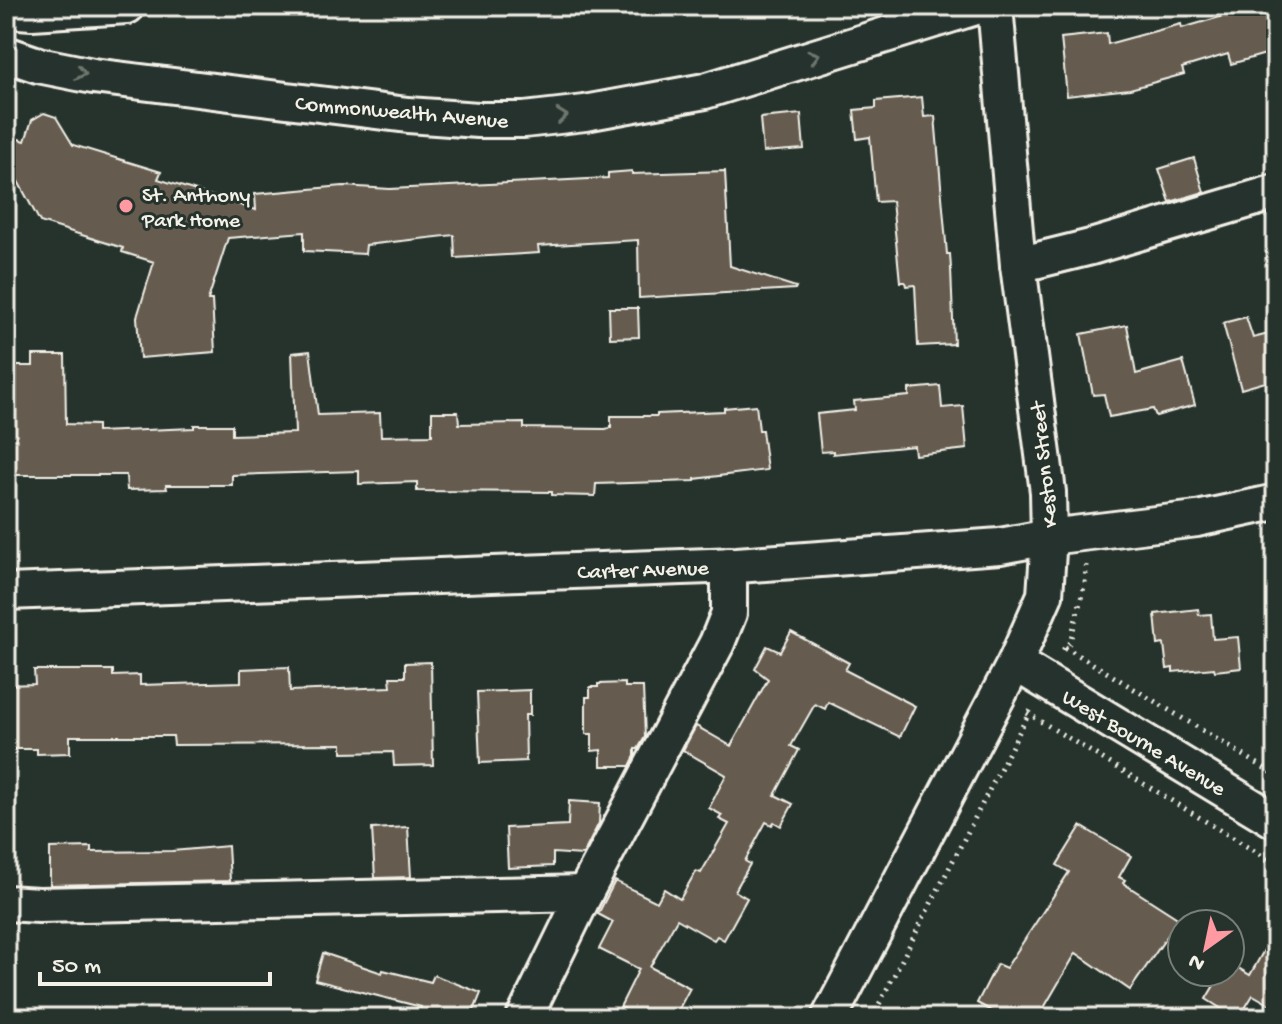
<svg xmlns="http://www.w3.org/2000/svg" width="1282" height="1024" font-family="'Gochi Hand',sans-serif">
<rect width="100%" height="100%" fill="#26332d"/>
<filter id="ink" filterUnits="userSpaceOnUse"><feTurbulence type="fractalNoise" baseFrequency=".0125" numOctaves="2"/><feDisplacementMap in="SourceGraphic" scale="16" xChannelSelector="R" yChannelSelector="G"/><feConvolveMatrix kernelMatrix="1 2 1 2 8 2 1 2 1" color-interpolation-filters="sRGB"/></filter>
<g filter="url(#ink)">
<g fill="#655b50" stroke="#f4f1e8" stroke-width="2">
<polygon points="1258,6 1276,6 1276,51 1231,64 1228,54 1182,68 1184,74 1130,89 1067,96 1061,38 1107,33 1108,44 1181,24 1182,28"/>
<polygon points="922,97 924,117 935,116 947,254 950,254 951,269 954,344 918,346 915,285 906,286 905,282 900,282 892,201 876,202 870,137 857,139 854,110 876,108 876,101"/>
<polygon points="44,113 56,117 73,145 161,172 158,179 256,210 255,194 343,186 390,189 608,178 608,173 632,171 632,174 725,171 730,266 796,287 795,289 639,298 638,240 538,246 539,253 455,258 454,235 366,245 365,254 304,251 304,232 228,238 208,300 212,300 215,352 140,358 137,317 154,262 122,252 123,248 40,222 6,159 6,135 25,141 32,120"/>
<polygon points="801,114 804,149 763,152 760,118"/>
<polygon points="1194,158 1204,192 1170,202 1159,169"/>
<polygon points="609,308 638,308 639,337 610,338"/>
<polygon points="1246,317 1253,338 1276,332 1276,379 1241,389 1223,323"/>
<polygon points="1127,325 1136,374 1183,361 1195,405 1156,416 1153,409 1109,417 1104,394 1093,395 1081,334"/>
<polygon points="310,351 318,415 380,413 381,436 432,435 432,412 458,412 459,424 524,423 524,428 605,429 611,428 611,416 657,416 657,414 724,411 724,408 756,405 759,430 762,430 767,470 695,479 695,481 596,484 595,496 552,495 552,492 417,491 417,482 359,484 359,471 232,475 232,485 166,485 167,489 127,490 126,475 6,475 6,366 33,366 33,355 65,355 66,424 97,425 97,432 194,428 194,425 232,425 232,435 295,433 292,353"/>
<polygon points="940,386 942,408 963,406 967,449 915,455 914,446 833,454 833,451 821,452 817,414 855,410 854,401 909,396 909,389"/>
<polygon points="1198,609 1199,615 1211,614 1213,639 1238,637 1241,668 1215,671 1214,668 1173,672 1173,668 1167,669 1164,644 1158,645 1155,614"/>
<polygon points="791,632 849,663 845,670 915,706 900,737 828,702 825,709 815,704 791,746 799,750 775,795 793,804 781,826 774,822 772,825 766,822 745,861 750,864 735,891 747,898 724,940 717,936 714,940 677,919 650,967 690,988 674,1018 641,1018 620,1007 639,969 599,949 613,922 598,914 615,881 657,902 664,889 680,899 696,871 701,873 729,824 719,819 722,815 709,808 726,775 683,750 696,726 731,746 768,679 755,669 767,646 780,652"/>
<polygon points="431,662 433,765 394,766 393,752 342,753 342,744 174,745 173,736 70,736 70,753 37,754 37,749 6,749 6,685 35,684 34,670 113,670 113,676 140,675 140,685 241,682 241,669 289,667 290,691 391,687 390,677 405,677 405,663"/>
<polygon points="625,683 625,687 643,687 645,737 638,749 635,749 635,756 630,766 601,766 601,750 592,751 592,734 586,734 586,697 590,697 590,687 598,687 598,684"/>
<polygon points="530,690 530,715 525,715 526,761 480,763 477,692"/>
<polygon points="569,801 600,803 599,823 583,855 553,853 553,866 508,868 506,828 568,825"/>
<polygon points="1081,826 1131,856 1119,877 1125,880 1123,883 1179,919 1130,990 1076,953 1038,1018 1005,1018 977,1003 997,964 1006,968 1069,872 1057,865"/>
<polygon points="408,827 411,877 375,878 372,829"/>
<polygon points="228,846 230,881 50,885 50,848 91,847 91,852 172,851"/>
<polygon points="1276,929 1276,1008 1253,995 1239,1018 1236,1018 1206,999 1222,972 1230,972 1230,963 1250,975"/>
<polygon points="323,953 382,973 383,970 431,982 434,975 481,993 471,1018 416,1018 421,1007 315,980"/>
</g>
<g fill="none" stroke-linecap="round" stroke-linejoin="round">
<defs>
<g id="minor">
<polyline points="6,10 32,12 127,6"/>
<polyline points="6,54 38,65 93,76 408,115 478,120 524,120 585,113 705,91 979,6"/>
<polyline points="1018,265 1091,247 1276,192"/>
<polyline points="6,592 737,565 1000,546 1049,537 1197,519 1276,502"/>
<polyline points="1015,663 1276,821"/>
<polyline points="6,903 39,905 585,893"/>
<polyline points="524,1018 585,893 717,643 729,613 729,565"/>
<polyline points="829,1018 1015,663 1045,595 1049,537 1048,492 1018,265 995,6"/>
</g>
</defs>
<use href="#minor" stroke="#f4f1e8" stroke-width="40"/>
<g stroke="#f4f1e8" stroke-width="5" stroke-dasharray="2 6" stroke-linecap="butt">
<polyline points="1065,647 1276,775"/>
<polyline points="1063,650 1070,642 1085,583 1086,565"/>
<polyline points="1027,713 1276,864"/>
<polyline points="872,1018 1031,709"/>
</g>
<use href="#minor" stroke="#26332d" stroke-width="34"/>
</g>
<defs><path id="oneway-chevron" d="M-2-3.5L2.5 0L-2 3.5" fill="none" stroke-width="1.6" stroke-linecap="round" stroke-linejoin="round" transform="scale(2)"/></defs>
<g stroke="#6e766e">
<use href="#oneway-chevron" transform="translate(814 56) rotate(-17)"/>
<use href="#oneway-chevron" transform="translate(81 73) rotate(11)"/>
<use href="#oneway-chevron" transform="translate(562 116) rotate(-6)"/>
</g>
</g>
<circle fill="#ff9aa2" stroke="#26332d" stroke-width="3" cx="126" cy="206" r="8"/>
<g text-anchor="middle" stroke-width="6" stroke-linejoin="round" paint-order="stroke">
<g font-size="22" fill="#f4f1e8" stroke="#26332d">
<text transform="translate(402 110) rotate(5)" y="8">Commonwealth Avenue</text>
<text transform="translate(1042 465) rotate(-96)" y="8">Keston Street</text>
<text transform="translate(643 568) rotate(-2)" y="8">Carter Avenue</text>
<text transform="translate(1145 741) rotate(31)" y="8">West Bourne Avenue</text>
</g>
<g font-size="22" fill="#f4f1e8" stroke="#26332d" text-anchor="start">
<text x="142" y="201">St. Anthony<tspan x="142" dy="25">Park Home</tspan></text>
</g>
</g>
<rect width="1282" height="1024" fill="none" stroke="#26332d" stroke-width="32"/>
<rect x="16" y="16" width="1250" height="992" fill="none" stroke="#f4f1e8" stroke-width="3" filter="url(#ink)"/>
<g transform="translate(1206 948) rotate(213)"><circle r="38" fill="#26332d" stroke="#787f78" stroke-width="2"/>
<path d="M0-6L14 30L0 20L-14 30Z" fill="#ff9aa2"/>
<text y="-12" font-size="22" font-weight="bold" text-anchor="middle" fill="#f4f1e8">N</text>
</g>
<path d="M40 972v12h230v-12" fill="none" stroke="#f4f1e8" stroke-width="4"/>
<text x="52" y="972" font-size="24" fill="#f4f1e8" stroke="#26332d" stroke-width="6" paint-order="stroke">50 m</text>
</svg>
